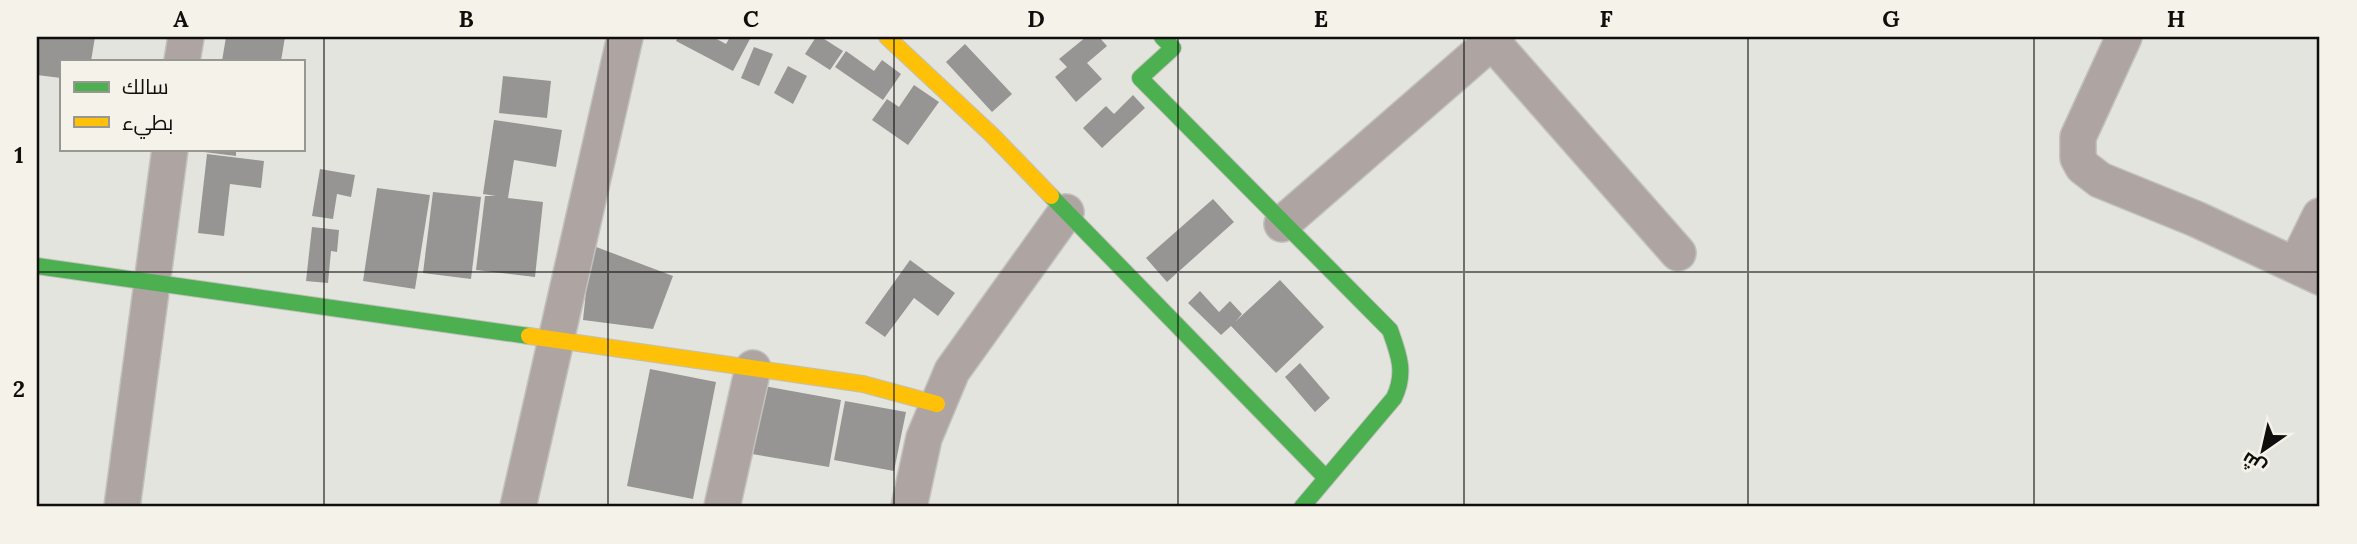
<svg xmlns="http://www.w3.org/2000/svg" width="2357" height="544" font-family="Lora,Cairo,serif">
<rect width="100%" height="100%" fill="#e4e4df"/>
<g fill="#979593">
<polygon points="37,37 95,37 91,61 61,61 61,78 37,75"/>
<polygon points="226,37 285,37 281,61 222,61"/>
<polygon points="678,37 713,37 726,44 730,37 751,37 733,71 676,41"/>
<polygon points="816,37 821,37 843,51 830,70 805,54"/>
<polygon points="1086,37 1099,37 1107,46 1087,63 1102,79 1076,102 1055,77 1067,67 1059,59"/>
<polygon points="965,44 1012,94 992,112 946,62"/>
<polygon points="754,47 773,54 759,86 741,78"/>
<polygon points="846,51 874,71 882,60 901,74 883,100 835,67"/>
<polygon points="788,66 807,76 793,104 774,93"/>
<polygon points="503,76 551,81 547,118 499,113"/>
<polygon points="914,85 939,102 908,145 872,120 887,99 899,107"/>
<polygon points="1133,95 1145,108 1102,148 1083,128 1106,106 1114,114"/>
<polygon points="494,120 562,130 556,167 514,160 508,198 543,202 535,277 476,270 485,196 496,196 483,194"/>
<polygon points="205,149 236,149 236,156 204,152"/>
<polygon points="207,154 264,161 261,188 230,184 224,236 198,233"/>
<polygon points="320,169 355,175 351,197 337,194 333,219 312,216"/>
<polygon points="377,188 430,195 415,289 363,281"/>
<polygon points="433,192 481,197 471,279 423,273"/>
<polygon points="1213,199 1234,222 1167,282 1146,258"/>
<polygon points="312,227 339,230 337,252 331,251 328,283 306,281"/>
<polygon points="591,245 673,276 653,329 583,320"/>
<polygon points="910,260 955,293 938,316 914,298 885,337 865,323"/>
<polygon points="1280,280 1324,327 1276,373 1231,326 1221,335 1188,303 1200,291 1219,312 1230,301 1242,314 1236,321"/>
<polygon points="1300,363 1330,398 1315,412 1285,377"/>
<polygon points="650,369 716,382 693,499 627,486"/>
<polygon points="764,386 841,400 829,467 752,454"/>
<polygon points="845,401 906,412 894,471 834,460"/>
</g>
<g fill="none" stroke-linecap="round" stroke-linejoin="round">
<defs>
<g id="street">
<polyline points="1488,37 1678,253"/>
<polyline points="2124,37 2078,137 2078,158 2083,167 2100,180 2196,219 2320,277"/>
<polyline points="182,61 186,37"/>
<polyline points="1282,224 1497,37"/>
<polyline points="2296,265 2320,216"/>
<polyline points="122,507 170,149"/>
<polyline points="518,507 625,37"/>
<polyline points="722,507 753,368"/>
<polyline points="909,507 924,438 952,371 1066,212"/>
</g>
<g id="fast">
<path d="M1162 37 1173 48 1140 78 1390 330C1399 355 1406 373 1394 398L1302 507"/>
<polyline points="1051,196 1326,478"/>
<polyline points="37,266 529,336"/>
</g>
<g id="slow">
<polyline points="887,37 992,135 1051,196"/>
<polyline points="529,336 863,384 937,404"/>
</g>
</defs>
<use href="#street" stroke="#c1c1be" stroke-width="38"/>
<use href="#fast" stroke="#c1c1be" stroke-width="18"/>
<use href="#slow" stroke="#c1c1be" stroke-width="18"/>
<use href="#street" stroke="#aea4a1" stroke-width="35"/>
<use href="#fast" stroke="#4caf50" stroke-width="16"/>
<use href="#slow" stroke="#ffc107" stroke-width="16"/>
</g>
<path fill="none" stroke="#0f0e0c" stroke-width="2" stroke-opacity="0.55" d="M324 37V507M608 37V507M894 37V507M1178 37V507M1464 37V507M1748 37V507M2034 37V507M37 272H2320"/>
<rect width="2357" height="544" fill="none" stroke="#f4f2e9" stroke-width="77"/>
<rect x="60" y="60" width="245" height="91" fill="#f4f2e9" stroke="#989791" stroke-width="2"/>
<rect x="74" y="82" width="35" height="10" fill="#4caf50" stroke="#989791" stroke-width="2"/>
<text x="122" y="94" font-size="21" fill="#0f0e0c">سالك</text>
<rect x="74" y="117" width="35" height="10" fill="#ffc107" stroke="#989791" stroke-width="2"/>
<text x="122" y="130" font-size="21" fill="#0f0e0c">بطيء</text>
<g transform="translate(2263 450) rotate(214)" stroke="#f4f2e9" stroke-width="5" paint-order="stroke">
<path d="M0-5L12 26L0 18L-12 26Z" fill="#0f0e0c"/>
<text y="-10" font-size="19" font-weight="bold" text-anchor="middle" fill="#0f0e0c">ش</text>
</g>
<rect x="38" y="38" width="2280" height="467" fill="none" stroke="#0f0e0c" stroke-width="2.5"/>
<g font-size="23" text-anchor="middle" font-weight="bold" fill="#0f0e0c">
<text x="181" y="27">A</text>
<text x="466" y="27">B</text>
<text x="751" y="27">C</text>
<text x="1036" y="27">D</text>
<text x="1321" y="27">E</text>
<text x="1606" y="27">F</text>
<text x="1891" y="27">G</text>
<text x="2176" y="27">H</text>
<text x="19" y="163">1</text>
<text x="19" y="397">2</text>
</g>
</svg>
